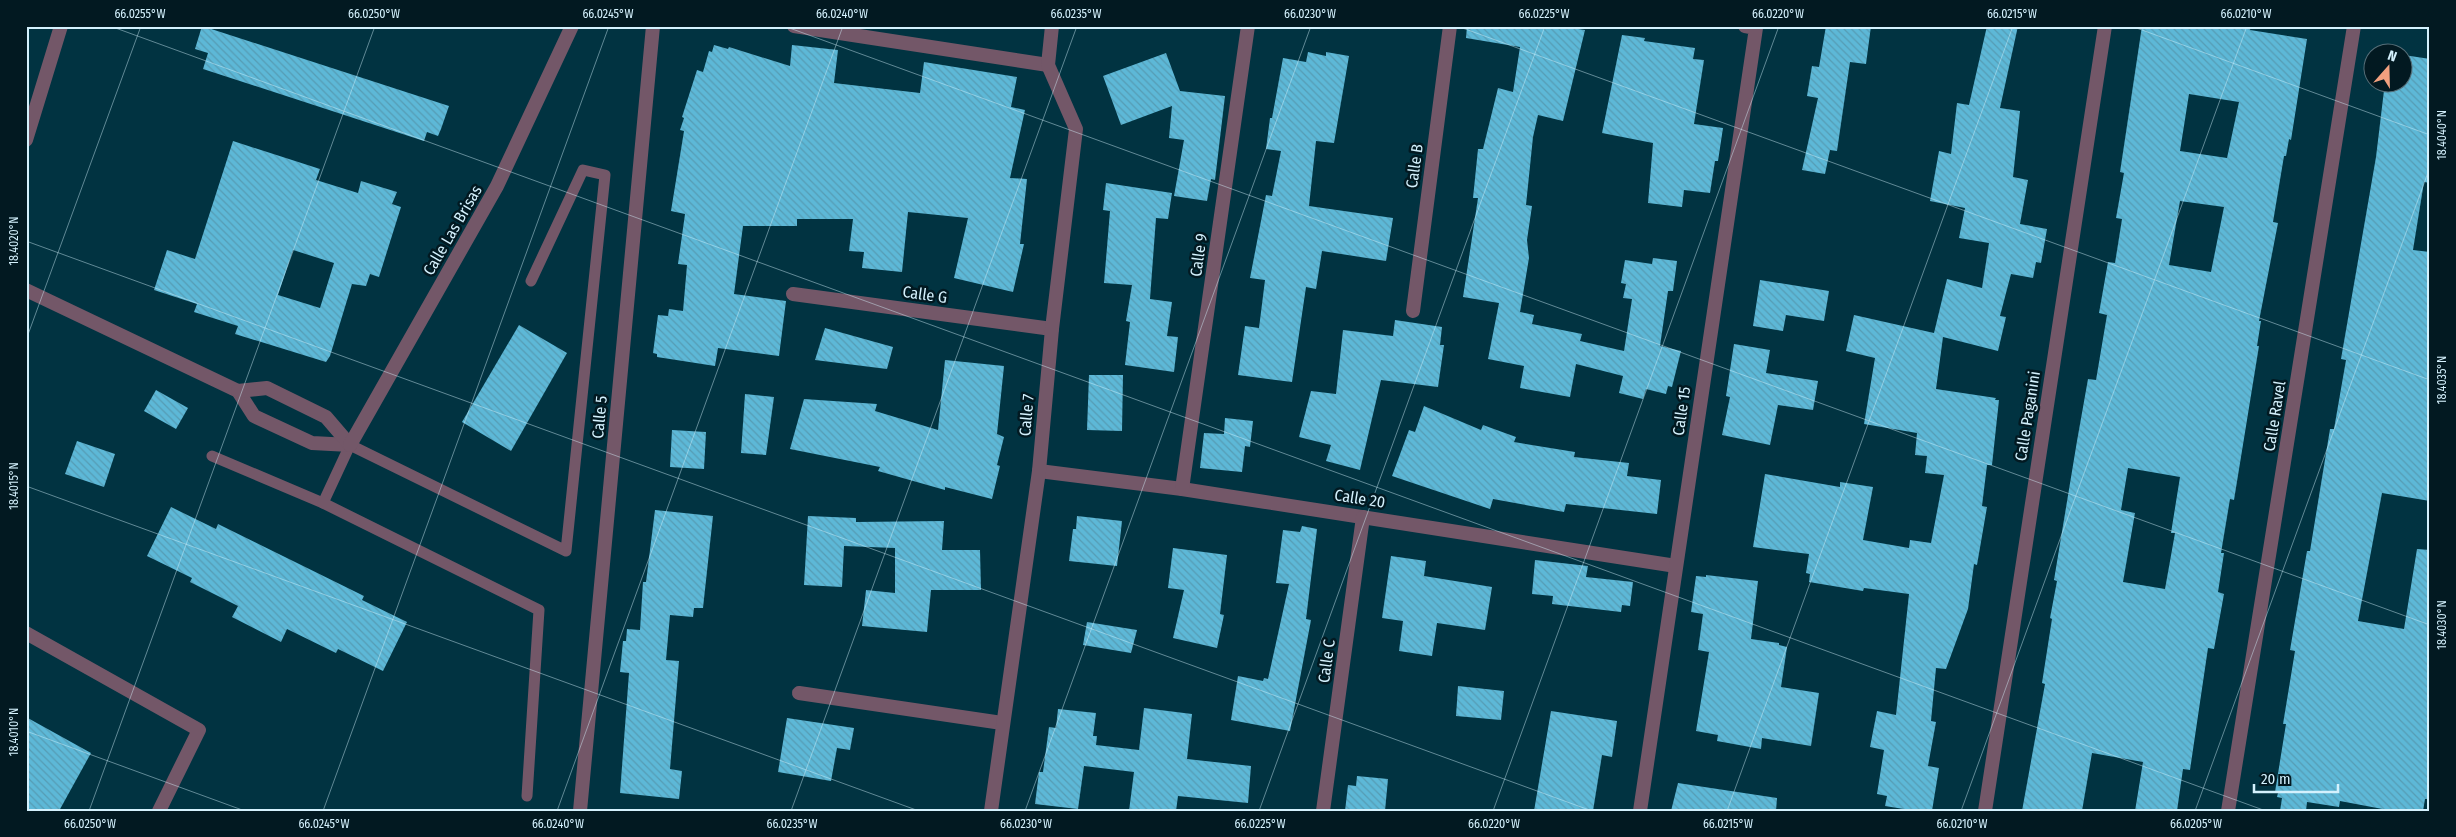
<svg xmlns="http://www.w3.org/2000/svg" width="2456" height="837" font-family="'Fira Sans Condensed',sans-serif">
<defs>
<pattern id="building-back-hatch" width="6" height="6" patternUnits="userSpaceOnUse" patternTransform="scale(1.25)"><rect width="6" height="6" fill="#5db8d7"/><path d="M-1 5l2 2M0 0l6 6M5-1l2 2" fill="none" stroke="#569cb4"/></pattern>
</defs>
<rect width="100%" height="100%" fill="#013341"/>
<g fill="url(#building-back-hatch)" fill-rule="evenodd">
<polygon points="202,26 449,106 441,129 438,136 427,132 424,141 203,69 208,53 195,49"/>
<polygon points="1467,26 1557,26 1585,30 1563,121 1538,115 1533,137 1526,205 1532,206 1527,240 1529,258 1520,312 1534,315 1532,324 1582,334 1580,341 1624,351 1632,299 1623,298 1626,284 1621,283 1625,260 1652,264 1653,258 1677,261 1673,291 1668,291 1660,346 1681,351 1672,387 1668,386 1666,394 1646,389 1643,399 1619,393 1623,376 1576,364 1570,397 1520,388 1524,366 1488,359 1499,303 1463,297 1478,198 1473,198 1478,149 1483,149 1498,88 1513,92 1520,47 1466,38"/>
<polygon points="1826,26 1871,26 1866,64 1850,62 1837,151 1830,150 1825,174 1802,170 1818,98 1807,96 1812,66 1819,67"/>
<polygon points="1987,26 2018,26 2000,108 2020,111 2013,177 2028,180 2020,224 2047,229 2041,263 2036,262 2033,278 2011,274 2000,316 2006,317 1998,351 1943,337 1936,389 1996,398 1995,400 1999,400 1992,465 1987,465 1982,506 1987,507 1977,565 1974,564 1968,609 1946,669 1936,668 1931,721 1936,722 1928,766 1939,768 1932,811 1916,811 1885,806 1887,796 1877,794 1884,750 1870,747 1877,711 1896,715 1909,594 1864,588 1863,591 1809,582 1810,574 1806,573 1809,554 1753,547 1765,474 1840,487 1840,482 1873,487 1863,540 1909,548 1910,540 1931,543 1944,475 1925,473 1927,456 1915,455 1917,433 1864,424 1875,358 1846,351 1854,315 1934,333 1947,279 1982,288 1989,243 1959,238 1965,208 1930,201 1939,151 1951,154 1957,103 1969,105"/>
<path d="M2142 26H2251L2250 30 2307 39 2291 140 2289 139 2286 156H2284L2273 222 2278 223 2259 321H2261L2257 346H2259L2234 500 2230 499 2221 553H2224L2218 592 2224 594 2214 649 2208 648 2190 770 2183 769 2177 811H2135L2143 762 2092 753 2082 811H2022L2045 684 2042 683 2052 619 2050 618 2057 581 2054 580 2077 441 2088 379 2096 380 2107 315 2099 313 2108 262 2115 263 2122 219 2116 218 2124 173 2120 172ZM2189 94 2239 102 2227 158 2180 151ZM2180 201 2224 207 2211 272 2169 265ZM2128 468 2180 477 2171 533H2175L2165 589 2123 582 2135 513 2121 510Z"/>
<polygon points="1622,35 1645,38 1644,41 1695,48 1693,59 1704,60 1694,124 1723,128 1718,161 1715,161 1710,193 1684,190 1682,207 1648,203 1653,143 1602,133"/>
<polygon points="714,45 728,49 729,47 790,66 792,45 838,50 834,83 920,93 924,62 1017,77 1011,107 1025,110 1010,178 1027,179 1020,244 1024,244 1013,292 954,278 968,218 908,212 902,272 862,268 864,252 849,251 853,219 797,219 797,226 743,226 734,294 786,301 779,356 718,348 715,366 657,357 657,354 653,353 658,315 668,316 669,309 683,311 687,265 678,264 685,214 671,211 684,131 680,130 684,118 682,117 697,70 703,72 709,51 712,52"/>
<polygon points="1308,52 1326,56 1326,52 1349,56 1334,143 1316,141 1309,206 1393,218 1386,261 1322,251 1316,289 1306,287 1292,382 1238,375 1245,326 1259,328 1265,280 1250,278 1266,195 1272,196 1281,151 1266,149 1270,118 1272,118 1283,58 1306,62"/>
<polygon points="1166,53 1180,91 1225,96 1215,180 1211,179 1207,201 1174,196 1184,140 1169,138 1172,106 1121,125 1103,76"/>
<polygon points="2404,55 2430,59 2430,183 2424,182 2413,250 2430,252 2430,501 2382,493 2358,621 2404,629 2417,549 2430,550 2430,799 2425,799 2423,811 2393,811 2340,801 2339,807 2307,802 2306,811 2280,811 2282,798 2277,797 2278,793 2275,792 2286,724 2283,724 2295,651 2290,650 2307,551 2310,551 2330,429 2334,429 2346,360 2341,359 2376,157 2385,82 2404,82"/>
<path d="M233 141 320 169 316 180 358 193 361 181 397 192 392 204 401 207 379 277 370 274 366 286 352 284 330 356 326 362 235 334 238 326 194 312 197 304 154 290 167 250 195 259ZM293 250 334 263 320 308 278 295Z"/>
<polygon points="1106,183 1172,193 1168,219 1156,218 1150,299 1172,302 1167,336 1178,337 1174,372 1125,365 1130,322 1126,321 1132,285 1104,283 1110,211 1103,210"/>
<polygon points="1760,280 1829,291 1824,321 1786,315 1783,331 1753,326"/>
<polygon points="1395,320 1442,327 1440,345 1444,345 1438,387 1381,380 1360,470 1326,461 1331,445 1299,437 1311,391 1336,394 1343,330 1393,336"/>
<polygon points="519,325 567,353 511,451 462,422"/>
<polygon points="825,328 893,347 887,369 815,360"/>
<polygon points="1734,344 1770,350 1766,373 1818,381 1813,410 1778,405 1770,445 1722,435 1730,397 1726,396"/>
<polygon points="945,360 1004,366 997,434 1004,437 997,465 1000,466 992,499 945,487 945,490 878,471 880,467 790,449 804,399 877,404 875,411 938,430"/>
<polygon points="1089,375 1123,375 1122,431 1087,430"/>
<polygon points="156,390 188,408 176,429 144,411"/>
<polygon points="745,394 774,397 766,455 741,453"/>
<polygon points="1424,406 1481,430 1483,425 1516,437 1514,442 1575,452 1574,457 1629,463 1627,476 1661,480 1657,514 1566,504 1564,512 1493,499 1490,509 1392,476 1409,430 1415,432"/>
<polygon points="1225,418 1253,421 1250,447 1245,446 1242,472 1200,468 1204,433 1224,434"/>
<polygon points="672,430 706,432 704,469 670,467"/>
<polygon points="77,441 115,454 104,487 65,474"/>
<polygon points="171,507 216,529 218,524 364,596 362,600 407,622 383,671 338,649 336,653 287,629 281,642 232,617 238,606 190,582 192,578 147,556"/>
<polygon points="655,510 713,516 703,608 694,608 693,617 670,615 666,660 679,661 670,769 682,771 679,799 620,793 629,673 620,672 623,641 626,641 627,629 640,630 643,582 646,582"/>
<polygon points="808,516 856,518 856,522 944,521 942,550 980,550 981,590 931,590 927,632 862,626 866,590 895,593 895,548 844,546 842,587 804,585"/>
<polygon points="1077,516 1122,521 1117,566 1069,561 1073,529 1076,529"/>
<polygon points="1302,526 1317,529 1306,619 1311,620 1290,731 1231,720 1238,676 1263,681 1264,678 1268,679 1289,584 1276,583 1283,530 1300,532"/>
<polygon points="1173,548 1227,555 1220,614 1224,615 1217,648 1173,638 1184,590 1168,588"/>
<polygon points="1391,556 1426,561 1424,576 1492,587 1485,630 1437,623 1432,656 1399,651 1403,621 1382,618"/>
<polygon points="1535,560 1588,566 1586,577 1633,582 1630,606 1622,605 1621,612 1552,604 1553,596 1532,594"/>
<polygon points="1706,575 1758,581 1751,639 1779,643 1779,645 1787,647 1781,687 1819,693 1811,746 1762,738 1761,749 1717,741 1718,735 1696,731 1709,652 1698,650 1703,614 1691,612 1696,576 1706,577"/>
<polygon points="1087,622 1137,630 1131,653 1083,645"/>
<polygon points="1458,686 1504,691 1501,720 1456,716"/>
<polygon points="1144,708 1192,714 1187,759 1251,766 1248,803 1178,796 1176,811 1129,811 1134,772 1084,766 1078,809 1035,804 1039,772 1043,772 1049,727 1056,728 1058,709 1096,713 1093,736 1097,736 1096,745 1139,750"/>
<polygon points="1551,711 1617,721 1612,757 1602,755 1593,811 1534,811"/>
<polygon points="26,717 91,753 59,811 26,811"/>
<polygon points="787,718 854,728 850,750 837,748 831,781 778,772"/>
<polygon points="1357,776 1388,779 1385,811 1345,811 1348,785 1356,786"/>
<polygon points="1678,783 1777,798 1776,811 1671,811"/>
</g>
<g fill="none" stroke-linecap="round" stroke-linejoin="round">
<g stroke="#735768" stroke-width="11">
<polyline points="212,456 323,503"/>
<polyline points="527,796 539,610 323,503 350,445 566,551 605,175 583,170 531,281"/>
</g>
<g stroke="#735768" stroke-width="14">
<polyline points="794,26 1048,65"/>
<polyline points="26,140 61,26"/>
<polyline points="26,290 238,391 254,416 312,443 350,445"/>
<polyline points="793,294 1052,329"/>
<polyline points="1413,311 1450,26"/>
<polyline points="238,391 267,388 326,417 350,445"/>
<polyline points="350,445 497,186 572,26"/>
<polyline points="1039,471 1182,489 1676,566"/>
<polyline points="1182,489 1248,26"/>
<polyline points="26,633 199,730 159,811"/>
<polyline points="799,693 1002,723"/>
<polyline points="580,811 653,26"/>
<polyline points="991,811 1039,471 1052,329 1076,129 1048,65 1052,26"/>
<polyline points="1323,811 1363,517"/>
<polyline points="1640,811 1756,28 1745,26"/>
<polyline points="1985,811 2105,26"/>
<polyline points="2228,811 2354,26"/>
</g>
</g>
<path fill="none" stroke="#d4f1fd" stroke-width="1" stroke-opacity="0.45" d="M110 26 2266 811M784 26 2430 625M1457 26 2430 380M2131 26 2430 135M26 241 1592 811M26 340 141 26M26 486 919 811M26 731 245 811M89 811 375 26M323 811 609 26M557 811 843 26M791 811 1077 26M1025 811 1311 26M1259 811 1545 26M1493 811 1779 26M1727 811 2013 26M1961 811 2247 26M2195 811 2430 167M2429 811 2430 810"/>
<g text-anchor="middle" stroke-width="5" stroke-linejoin="round" paint-order="stroke">
<g font-size="16" fill="#d4f1fd" stroke="#021921">
<text transform="translate(1414 166) rotate(-82)" y="6">Calle B</text>
<text transform="translate(452 230) rotate(-60)" y="6">Calle Las Brisas</text>
<text transform="translate(1198 255) rotate(-82)" y="6">Calle 9</text>
<text transform="translate(925 294) rotate(8)" y="6">Calle G</text>
<text transform="translate(1681 411) rotate(-82)" y="6">Calle 15</text>
<text transform="translate(1026 415) rotate(-85)" y="6">Calle 7</text>
<text transform="translate(2027 416) rotate(-81)" y="6">Calle Paganini</text>
<text transform="translate(2274 416) rotate(-81)" y="6">Calle Ravel</text>
<text transform="translate(599 417) rotate(-85)" y="6">Calle 5</text>
<text transform="translate(1360 498) rotate(9)" y="6">Calle 20</text>
<text transform="translate(1326 661) rotate(-82)" y="6">Calle C</text>
</g>
</g>
<rect width="2456" height="837" fill="none" stroke="#021921" stroke-width="55"/>
<g transform="translate(2388 68) rotate(20)"><circle r="24" fill="#021921" stroke="#566f79"/>
<path d="M0-4L9 19L0 12L-9 19Z" fill="#f2a07f"/>
<text y="-8" font-size="14" font-weight="bold" text-anchor="middle" fill="#d4f1fd">N</text>
</g>
<path d="M2254 784v8h84v-8" fill="none" stroke="#d4f1fd" stroke-width="2.5"/>
<text x="2261" y="784" font-size="15" fill="#d4f1fd" stroke="#021921" stroke-width="4" paint-order="stroke">20 m</text>
<rect x="28" y="28" width="2400" height="782" fill="none" stroke="#d4f1fd" stroke-width="2"/>
<g font-size="12" text-anchor="middle" fill="#d4f1fd">
<text x="140" y="18">66.0255°W</text>
<text x="374" y="18">66.0250°W</text>
<text x="608" y="18">66.0245°W</text>
<text x="842" y="18">66.0240°W</text>
<text x="1076" y="18">66.0235°W</text>
<text x="1310" y="18">66.0230°W</text>
<text x="1544" y="18">66.0225°W</text>
<text x="1778" y="18">66.0220°W</text>
<text x="2012" y="18">66.0215°W</text>
<text x="2246" y="18">66.0210°W</text>
<text transform="translate(2442 135) rotate(-90)" y="4">18.4040°N</text>
<text transform="translate(14 241) rotate(-90)" y="4">18.4020°N</text>
<text transform="translate(2442 380) rotate(-90)" y="4">18.4035°N</text>
<text transform="translate(14 486) rotate(-90)" y="4">18.4015°N</text>
<text transform="translate(2442 625) rotate(-90)" y="4">18.4030°N</text>
<text transform="translate(14 732) rotate(-90)" y="4">18.4010°N</text>
<text x="90" y="828">66.0250°W</text>
<text x="324" y="828">66.0245°W</text>
<text x="558" y="828">66.0240°W</text>
<text x="792" y="828">66.0235°W</text>
<text x="1026" y="828">66.0230°W</text>
<text x="1260" y="828">66.0225°W</text>
<text x="1494" y="828">66.0220°W</text>
<text x="1728" y="828">66.0215°W</text>
<text x="1962" y="828">66.0210°W</text>
<text x="2196" y="828">66.0205°W</text>
</g>
</svg>
